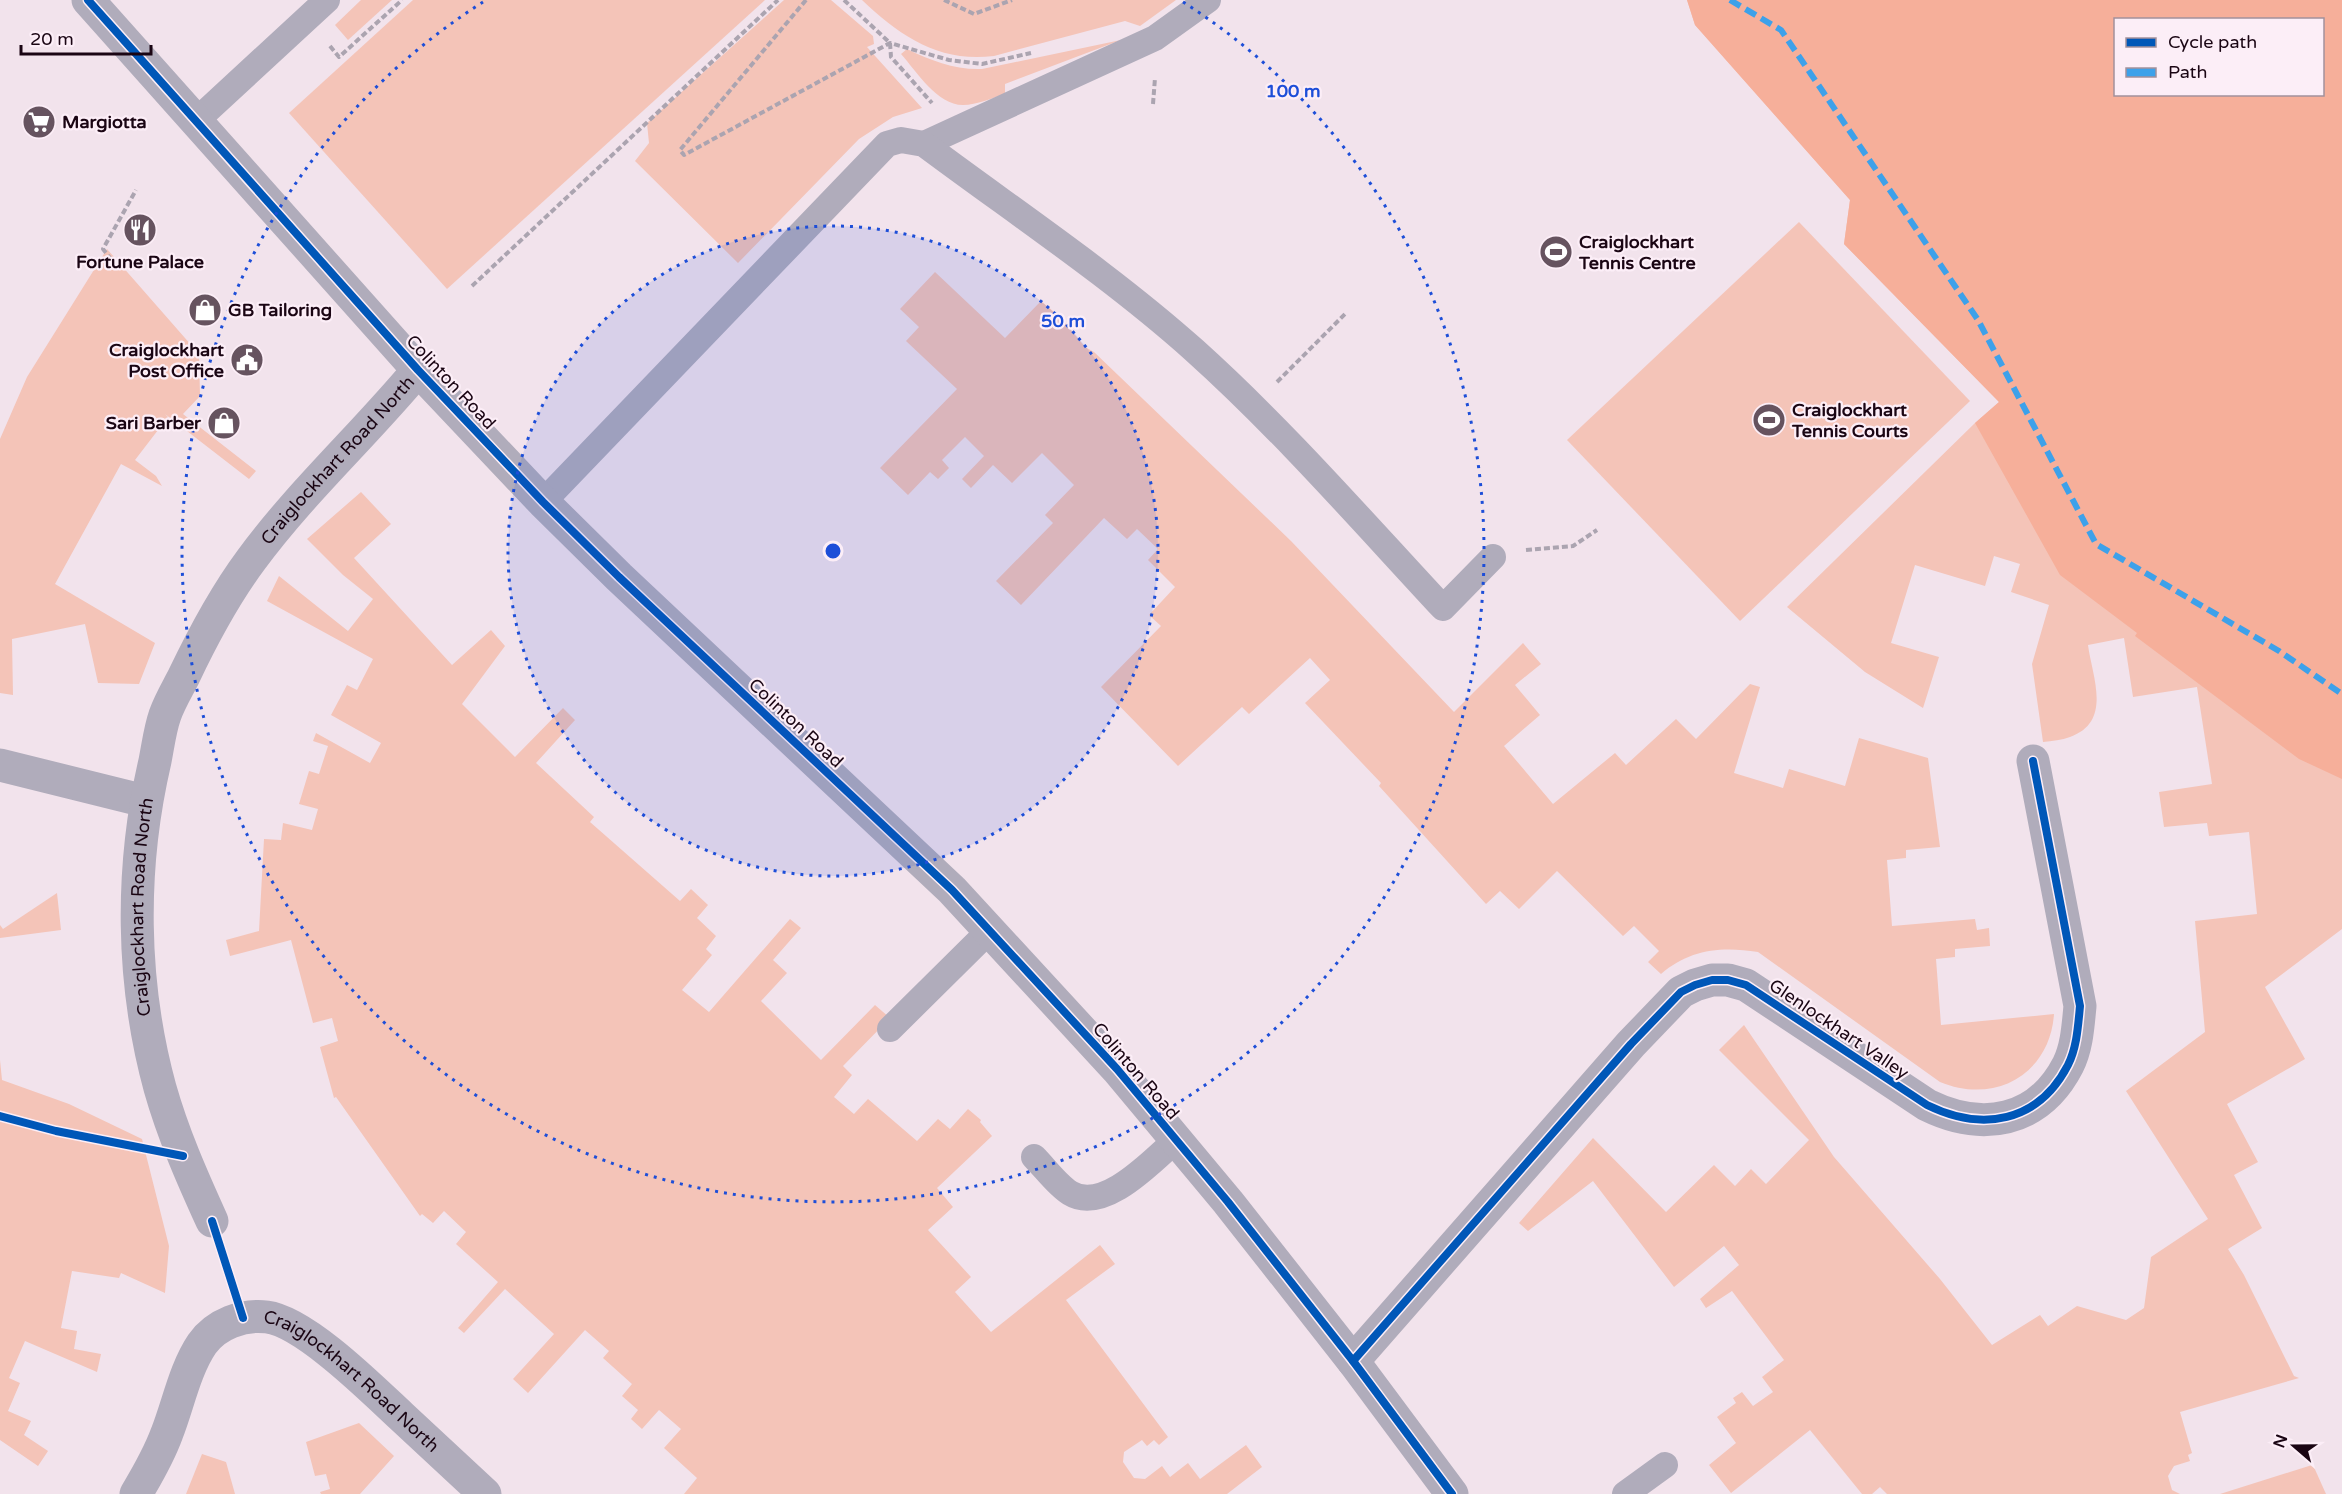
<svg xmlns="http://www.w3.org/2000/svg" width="2342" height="1494" font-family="'Varela Round',sans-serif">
<rect width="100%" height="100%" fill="#f2e3ec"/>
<g fill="#f4c4b8" fill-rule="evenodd">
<polygon points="361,0 392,0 348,40 335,25"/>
<polygon points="413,0 765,0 447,289 289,113"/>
<polygon points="784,0 831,0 873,36 874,44 867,47 922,108 893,117 859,139 738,263 635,161 649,143 647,123"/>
<path d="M862 0H1176L1140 26 1125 21 994 56C939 63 900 36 862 0Z"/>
<path d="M1687 0H2342V929L2265 987 2305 1059 2227 1104 2258 1162 2234 1175 2262 1228 2228 1249 2244 1275 2294 1376 2299 1378 2180 1412 2192 1453 2188 1455 2190 1461 2174 1466 2168 1476 2172 1490 2180 1494H1887L1880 1487 1872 1494H1862L1810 1430 1731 1493 1709 1465 1736 1443 1717 1417 1736 1403 1733 1398 1742 1392 1753 1406 1773 1392 1762 1377 1784 1360 1732 1291 1706 1308 1700 1299 1739 1265 1724 1246 1674 1287 1593 1181 1528 1231 1519 1223 1593 1138 1666 1212 1714 1165 1735 1186 1751 1169 1766 1184 1809 1140 1719 1050 1744 1025 1834 1157 1940 1279 1992 1345 2040 1315 2048 1326 2077 1306 2126 1320 2144 1308 2151 1257 2208 1219 2126 1091 2205 1032 2195 921 2257 914 2249 832 2209 836 2207 823 2164 827 2159 792 2212 784 2197 687 2133 697 2124 638 2088 645C2092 676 2113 722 2070 737 2062 740 2052 741 2043 742L2032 664 2049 605 2011 592 2020 564 1994 556 1985 586 1915 565 1891 643 1939 657 1923 708 1865 672 1787 607 1975 423 1999 402 1844 244 1850 200 1695 25ZM2116 20H2322V94H2116Z"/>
<path d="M1121 40 1005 84V94C992 98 977 105 963 105 937 105 917 72 901 54L907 49C932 61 955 70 982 69Z"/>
<polygon points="1799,222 1970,401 1740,621 1567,440"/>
<polygon points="107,249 199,354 200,396 183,414 256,471 249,479 165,414 168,417 135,460 156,476 162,486 121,464 55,584 155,643 139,684 98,683 85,624 12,639 13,695 0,693 0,439 27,377"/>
<path d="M935 272 1005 338 1041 301 1060 317 1085 347 1094 352 1291 541 1454 712 1523 643 1541 664 1515 685 1540 715 1504 746 1553 804 1615 753 1626 765 1676 719 1696 739 1750 684 1760 687 1734 773 1783 788 1789 769 1845 786 1859 738 1928 758 1940 847 1906 850V858L1887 860 1892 926 1975 919 1977 930 1989 928 1990 946 1955 949V957L1936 959 1941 1025 2054 1014C2050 1074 1995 1105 1940 1082L1758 952C1720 946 1689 950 1661 974L1648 962 1659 951 1634 926 1623 936 1557 871 1519 909 1500 891 1486 904 1379 786 1381 783 1305 703 1330 680 1310 658 1249 714 1242 707 1178 766 1101 687 1161 626 1149 615 1175 587 1148 560 1158 549 1137 529 1127 539 1104 518 1021 605 996 581 1053 523 1045 515 1074 485 1042 453 1012 483 993 465 971 488 962 479 984 456 965 437 942 460 949 468 938 479 930 472 908 495 880 468 957 389 906 341 919 327 900 309Z"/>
<polygon points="361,492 391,524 354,558 452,665 491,630 505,646 462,704 515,757 563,708 575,720 536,763 594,817 590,822 680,901 691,889 708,905 697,918 716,936 706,949 712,955 682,990 709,1012 790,919 801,928 773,960 787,973 761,1001 821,1060 875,1005 890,1018 843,1066 852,1075 834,1097 854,1114 868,1099 917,1141 938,1119 950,1129 968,1109 981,1120 980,1122 992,1136 937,1188 953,1207 928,1230 971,1277 955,1292 991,1332 1100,1245 1115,1264 1066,1300 1168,1437 1159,1445 1154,1440 1147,1446 1142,1440 1124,1452 1123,1462 1134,1478 1145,1479 1162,1466 1170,1477 1188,1463 1200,1479 1246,1445 1262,1467 1227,1494 684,1494 697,1478 664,1448 681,1429 659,1410 642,1429 631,1419 638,1410 622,1396 632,1384 603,1358 609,1351 585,1330 528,1393 513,1379 554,1334 505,1289 464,1333 458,1328 498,1282 456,1244 466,1232 444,1211 433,1223 422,1214 420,1216 336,1097 334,1098 320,1047 338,1041 332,1018 313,1023 291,940 230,956 226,940 259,931 264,839 281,840 283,823 312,830 318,809 299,804 309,771 319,774 328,746 313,741 316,733 370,763 381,743 331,715 347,685 357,690 373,659 267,601 279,576 348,631 373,599 343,575 307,539"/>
<polygon points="57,893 61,930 0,938 0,925 3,929"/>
<polygon points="0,1060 2,1080 69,1104 142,1139 169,1246 165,1293 121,1273 119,1278 72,1271 61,1328 77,1331 74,1349 101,1354 97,1372 25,1341 9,1378 20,1383 8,1411 31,1421 24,1435 48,1451 38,1466 0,1440"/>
<polygon points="359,1423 394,1456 360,1494 321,1494 320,1492 330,1489 326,1474 315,1476 306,1442"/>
<polygon points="202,1454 226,1462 235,1494 186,1494"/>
<polygon points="2313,1465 2326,1494 2220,1494 2312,1465"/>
</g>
<path fill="#f6af9a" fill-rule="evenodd" d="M1687 0H2342V779L2299 759 2135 636 2137 633 2060 575 1975 423 1999 402 1844 244 1850 200 1695 25ZM2116 20H2322V94H2116Z"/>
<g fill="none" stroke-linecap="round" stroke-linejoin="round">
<g stroke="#aba4b0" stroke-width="4" stroke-dasharray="6 3" stroke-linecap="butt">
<polyline points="806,0 680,150 684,155 890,43 949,60 982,64 1031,53"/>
<polyline points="844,0 890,43 891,57 932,103"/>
<polyline points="944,0 974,14 1012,0"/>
<polyline points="330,46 339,57 402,0"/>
<polyline points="1153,104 1155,78"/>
<polyline points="117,267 103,249 136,190"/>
<polyline points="472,286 778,0"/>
<polyline points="1277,382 1347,312"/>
<polyline points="1526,550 1573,546 1597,530"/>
</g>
<g stroke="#b0acbb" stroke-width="26">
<polyline points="197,120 327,0"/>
<polyline points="924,144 1155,38 1208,0"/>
<path d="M543 502 887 144 901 140 924 144C1015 212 1110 275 1194 350 1283 430 1362 521 1443 608L1493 557"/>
<polyline points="890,1029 990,930"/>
<path d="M1034 1157C1045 1168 1057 1185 1070 1193 1104 1214 1153 1160 1176 1140"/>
<polyline points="1625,1494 1665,1465"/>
</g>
<g stroke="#b0acbb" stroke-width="33">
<polyline points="0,765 145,801"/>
<path id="s1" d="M212 1221C192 1177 173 1134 160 1088 131 982 130 868 155 761 158 746 160 729 165 715 170 701 178 688 184 676 203 636 225 595 251 560 301 492 364 435 418 370"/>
<path d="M1353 1361 1631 1044 1681 992 1695 985 1712 980H1728L1746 985 1927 1105C1982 1132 2038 1123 2068 1065 2077 1047 2078 1026 2080 1006L2033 761"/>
<path id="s2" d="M136 1494C148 1474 159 1455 167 1433 178 1405 185 1369 202 1344 216 1324 243 1314 267 1317 305 1322 372 1389 401 1416 429 1442 457 1468 485 1494"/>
</g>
<polyline stroke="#b0acbb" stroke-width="33" points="88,0 418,370 543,502 619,577 952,890 1117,1069 1228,1202 1353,1361 1452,1494"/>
<polyline stroke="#3da1ea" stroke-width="6" stroke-dasharray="12 6" stroke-linecap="butt" points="1730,0 1781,30 1978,320 2096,544 2279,651 2342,694"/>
<defs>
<g id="cycleway">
<polyline points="88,0 418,370 543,502 619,577 952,890 1117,1069 1228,1202 1353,1361 1452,1494"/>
<polyline points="0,1116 56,1131 183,1156"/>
<polyline points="212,1221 243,1318"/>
<path d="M1353 1361 1631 1044 1681 992 1695 985 1712 980H1728L1746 985 1927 1105C1982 1132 2038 1123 2068 1065 2077 1047 2078 1026 2080 1006L2033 761"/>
</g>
</defs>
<use href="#cycleway" stroke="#fceef7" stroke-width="11"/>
<use href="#cycleway" stroke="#0057b8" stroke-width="8"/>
</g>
<circle cx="833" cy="551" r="325" fill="#1d4ed8" fill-opacity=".12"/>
<g fill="none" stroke="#1d4ed8" stroke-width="3" stroke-dasharray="3 6">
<circle cx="833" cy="551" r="325"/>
<path d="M1183 2A651 651 0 1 1 483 2"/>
</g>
<defs>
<symbol id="supermarket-disc" viewBox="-11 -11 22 22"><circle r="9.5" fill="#66535f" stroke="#fceef7"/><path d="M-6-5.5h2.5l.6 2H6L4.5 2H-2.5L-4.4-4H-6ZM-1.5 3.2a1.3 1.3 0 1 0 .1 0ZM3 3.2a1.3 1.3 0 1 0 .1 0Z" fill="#fff"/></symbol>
<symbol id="restaurant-disc" viewBox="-11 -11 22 22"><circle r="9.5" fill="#66535f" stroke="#fceef7"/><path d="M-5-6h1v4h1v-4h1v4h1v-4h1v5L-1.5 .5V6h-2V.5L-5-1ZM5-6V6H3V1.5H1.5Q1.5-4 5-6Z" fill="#fff"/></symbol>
<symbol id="stadium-disc" viewBox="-11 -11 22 22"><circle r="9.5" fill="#66535f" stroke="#fceef7"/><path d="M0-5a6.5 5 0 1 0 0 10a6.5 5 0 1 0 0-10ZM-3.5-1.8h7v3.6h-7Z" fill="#fff"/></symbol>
<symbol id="shop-disc" viewBox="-11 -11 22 22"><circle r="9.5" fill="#66535f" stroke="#fceef7"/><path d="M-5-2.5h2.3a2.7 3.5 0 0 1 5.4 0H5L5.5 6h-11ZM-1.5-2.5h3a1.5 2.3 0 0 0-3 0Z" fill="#fff"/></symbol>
<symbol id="civic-disc" viewBox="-11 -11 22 22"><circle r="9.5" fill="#66535f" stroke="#fceef7"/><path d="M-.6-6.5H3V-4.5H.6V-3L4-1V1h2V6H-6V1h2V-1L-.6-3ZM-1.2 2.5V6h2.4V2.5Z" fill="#fff"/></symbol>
</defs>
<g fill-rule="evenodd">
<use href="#supermarket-disc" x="20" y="103" width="38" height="38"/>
<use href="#restaurant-disc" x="121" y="211" width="38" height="38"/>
<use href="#stadium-disc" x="1537" y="233" width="38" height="38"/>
<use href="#shop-disc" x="186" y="291" width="38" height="38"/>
<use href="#civic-disc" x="228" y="341" width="38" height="38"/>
<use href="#stadium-disc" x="1750" y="401" width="38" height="38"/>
<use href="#shop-disc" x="205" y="404" width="38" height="38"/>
</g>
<g text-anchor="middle" stroke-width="4.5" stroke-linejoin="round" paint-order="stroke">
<g font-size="18" font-weight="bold" fill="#1a0513" stroke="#fceef7" text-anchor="start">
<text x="62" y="128">Margiotta</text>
<text x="1579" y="248">Craiglockhart<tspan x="1579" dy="21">Tennis Centre</tspan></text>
<text x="140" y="268" text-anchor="middle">Fortune Palace</text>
<text x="228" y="316">GB Tailoring</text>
<text x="224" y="356" text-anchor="end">Craiglockhart<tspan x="224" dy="21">Post Office</tspan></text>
<text x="1792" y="416">Craiglockhart<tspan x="1792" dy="21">Tennis Courts</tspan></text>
<text x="201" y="429" text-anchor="end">Sari Barber</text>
</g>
<g font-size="18" fill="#1a0513" stroke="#fceef7">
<text transform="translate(451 382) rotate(47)" y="6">Colinton Road</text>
<text dy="6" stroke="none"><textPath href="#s1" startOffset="830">Craiglockhart Road North</textPath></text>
<text transform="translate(796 723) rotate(43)" y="6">Colinton Road</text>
<text dy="6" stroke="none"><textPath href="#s1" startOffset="326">Craiglockhart Road North</textPath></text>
<text transform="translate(1839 1029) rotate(34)" y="6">Glenlockhart Valley</text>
<text transform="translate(1136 1071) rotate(49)" y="6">Colinton Road</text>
<text dy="6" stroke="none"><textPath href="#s2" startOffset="345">Craiglockhart Road North</textPath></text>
</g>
</g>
<circle cx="833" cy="551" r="9" fill="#1d4ed8" stroke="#fceef7" stroke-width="3"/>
<g font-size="18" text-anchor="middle" font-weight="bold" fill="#1d4ed8" stroke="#fceef7" stroke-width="4.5" stroke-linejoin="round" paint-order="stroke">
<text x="1293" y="97">100 m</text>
<text x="1063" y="327">50 m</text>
</g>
<rect x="2114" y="18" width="210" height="78" fill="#fceef7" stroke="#a2919c" stroke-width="1.5"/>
<rect x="2126" y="38" width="30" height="9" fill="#0057b8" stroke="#a2919c" stroke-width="1.5"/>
<text x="2168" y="48" font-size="18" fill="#1a0513">Cycle path</text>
<rect x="2126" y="68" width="30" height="9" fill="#3da1ea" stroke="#a2919c" stroke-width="1.5"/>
<text x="2168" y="78" font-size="18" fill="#1a0513">Path</text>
<g transform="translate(2294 1446) rotate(290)" stroke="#fceef7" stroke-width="4.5" paint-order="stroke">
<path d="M0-4.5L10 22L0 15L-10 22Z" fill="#1a0513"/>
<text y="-9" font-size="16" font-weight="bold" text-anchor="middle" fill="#1a0513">N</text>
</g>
<path d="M21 45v9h130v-9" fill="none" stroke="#1a0513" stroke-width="3"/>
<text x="30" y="45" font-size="18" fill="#1a0513" stroke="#fceef7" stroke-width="4.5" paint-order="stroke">20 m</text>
</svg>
